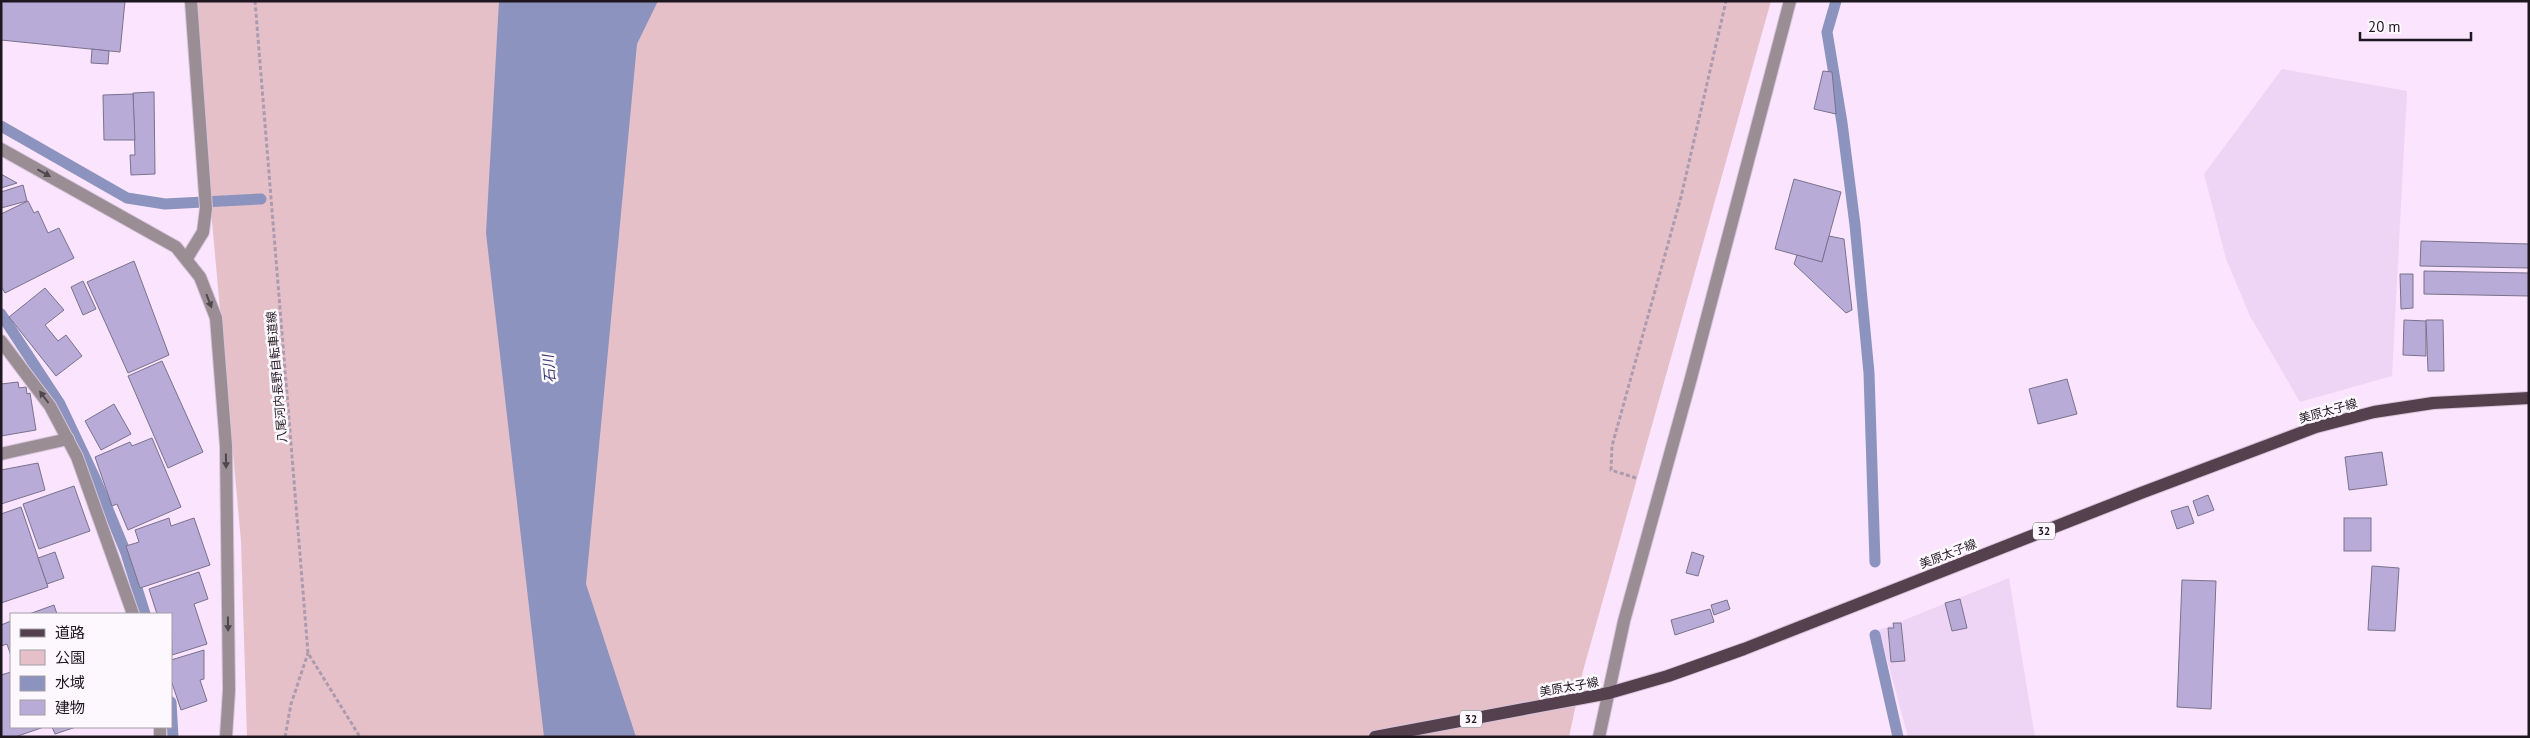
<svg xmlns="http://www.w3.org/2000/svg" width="2530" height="738" font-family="'PT Sans','Noto Sans JP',sans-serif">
<rect width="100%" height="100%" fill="#fae4fe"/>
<g fill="#efd5f5">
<polygon points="2282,69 2407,91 2392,376 2300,402 2250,316 2226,259 2204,174"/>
<polygon points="2009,578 2035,737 1908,737 1879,630"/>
</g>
<polygon fill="#e5c0c8" points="192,1 1771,1 1583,671 1569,737 247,737 241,541"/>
<polygon fill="#8c93be" points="499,1 658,1 637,44 586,584 636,737 544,737 486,233"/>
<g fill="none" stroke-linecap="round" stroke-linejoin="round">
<g stroke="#8c93be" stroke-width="11">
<polyline points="1836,1 1827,32 1842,123 1855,225 1869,373 1875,562"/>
<polyline points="1,126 127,198 165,204 261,199"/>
<polyline points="1,314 60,404 95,478 126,553 145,614"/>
<polyline points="1875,635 1898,737"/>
<polyline points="171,702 173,737"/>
</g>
</g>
<g fill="#b8abd7" stroke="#7a728d">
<polygon points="1,1 125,1 120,52 1,40"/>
<polygon points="92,49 109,51 108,64 91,63"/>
<polygon points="1823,71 1832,72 1836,114 1814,109"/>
<polygon points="154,92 155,174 131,175 130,155 135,155 133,93"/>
<polygon points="133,94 135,140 104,140 103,95"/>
<polygon points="1,174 17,183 1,188"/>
<polygon points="1794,179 1841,192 1822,262 1775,249"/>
<polygon points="23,185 27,201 1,208 1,192"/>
<polygon points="28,201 34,213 38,211 48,233 59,228 74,258 5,293 1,286 1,214"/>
<polygon points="1829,236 1844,239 1852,310 1846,313 1794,264 1797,255 1822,262"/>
<polygon points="2421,241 2529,244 2529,268 2420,266"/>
<polygon points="134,261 169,355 128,373 87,282"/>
<polygon points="2424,271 2529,273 2529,296 2424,294"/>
<polygon points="2400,274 2413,274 2413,308 2401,309"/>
<polygon points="83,281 96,309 83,315 71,287"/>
<polygon points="45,288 64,310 45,325 58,341 66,335 82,356 56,376 9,317"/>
<polygon points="2404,320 2426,321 2426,356 2403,355"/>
<polygon points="2426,320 2443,320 2444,371 2428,371"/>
<polygon points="162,361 203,452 168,468 128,376"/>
<polygon points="2067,379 2077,414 2038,424 2029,389"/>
<polygon points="18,382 19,388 26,387 27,394 30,393 36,430 1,436 1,384"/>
<polygon points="114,404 131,434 101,450 85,421"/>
<polygon points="152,438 181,507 128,530 117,504 112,506 95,457 130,442 132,446"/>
<polygon points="2382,452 2387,485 2349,490 2345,457"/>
<polygon points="38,463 45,490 1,504 1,470"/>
<polygon points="74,486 90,531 39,549 23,504"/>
<polygon points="2208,495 2214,510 2198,516 2193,501"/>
<polygon points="2188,506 2194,523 2177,529 2171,511"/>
<polygon points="21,507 48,587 1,603 1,514"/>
<polygon points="169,518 171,526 194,518 210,565 140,588 126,546 139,542 135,530"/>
<rect x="2344" y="518" width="27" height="33"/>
<polygon points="55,552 64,578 47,584 38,558"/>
<polygon points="1692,552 1704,556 1698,576 1686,573"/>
<polygon points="2372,566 2399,568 2395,631 2368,630"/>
<polygon points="199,572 208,599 194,604 207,644 172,655 171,614 157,614 149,589"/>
<polygon points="2182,580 2216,581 2211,709 2177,707"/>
<polygon points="1960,599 1967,628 1952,631 1945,603"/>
<polygon points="1727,600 1730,609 1714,615 1711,605"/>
<polygon points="54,605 57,614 29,614"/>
<polygon points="1710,609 1714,622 1675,635 1671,620"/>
<polygon points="11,621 11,656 7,644 1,646 1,625"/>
<polygon points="1893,623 1901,623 1905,661 1891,662 1888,628 1894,628"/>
<polygon points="204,650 204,679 200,680 207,701 181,710 171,680 171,660"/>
<polygon points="11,672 11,727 44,727 15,737 1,737 1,675"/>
<polygon points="52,727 76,727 55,734"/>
</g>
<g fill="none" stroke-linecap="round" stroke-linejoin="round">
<defs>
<g id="minor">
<polyline points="1,149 176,247 200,277 216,318 226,446 229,690 226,737"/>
<polyline points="187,258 203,232 206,208 191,1"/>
<polyline points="1,341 50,406 77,457 133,614"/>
<polyline points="1,454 68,439"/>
<polyline points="160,727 160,737"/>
<polyline points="1599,737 1624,621 1691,378 1790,1"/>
</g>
<polyline id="major" points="1375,737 1609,693 1668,676 1744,649 2141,493 2316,427 2374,412 2433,403 2529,398"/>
</defs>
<use href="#minor" stroke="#d7c3da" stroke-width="14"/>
<use href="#major" stroke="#d7c3da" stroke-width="14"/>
<g stroke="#ac9baf" stroke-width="3" stroke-dasharray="4 2.5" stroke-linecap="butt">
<polyline points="255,1 308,653 360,737"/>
<polyline points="1636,478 1611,470 1612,446 1681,197 1726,1"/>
<polyline points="285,737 291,704 308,653"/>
</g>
<use href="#minor" stroke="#9a8d94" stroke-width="12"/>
<use href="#major" stroke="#55404d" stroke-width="12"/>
</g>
<defs><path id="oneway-solid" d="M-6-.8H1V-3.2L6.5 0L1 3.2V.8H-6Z" transform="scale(1.25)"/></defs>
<g fill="#50464e">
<use href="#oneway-solid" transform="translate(44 173) rotate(29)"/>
<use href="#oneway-solid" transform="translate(209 301) rotate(69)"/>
<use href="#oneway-solid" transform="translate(44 397) rotate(-127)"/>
<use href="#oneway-solid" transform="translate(226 461) rotate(89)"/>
<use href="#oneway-solid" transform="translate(228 624) rotate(89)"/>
</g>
<g text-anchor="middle" stroke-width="5" stroke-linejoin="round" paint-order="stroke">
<g fill="#fdf8fd" stroke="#625a62" stroke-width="1">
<rect x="2033" y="522.5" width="22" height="17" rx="4"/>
<rect x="1460" y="710.5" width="22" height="17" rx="4"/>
</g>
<g font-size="11" font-weight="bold" fill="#1f1720">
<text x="2044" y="535">32</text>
<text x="1471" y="723">32</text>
</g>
<g font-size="12" fill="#1f1720" stroke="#fdf8fd">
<text transform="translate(277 377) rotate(-95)" y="4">八尾河内長野自転車道線</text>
<text transform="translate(2328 411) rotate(-16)" y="4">美原太子線</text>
<text transform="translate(1948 554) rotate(-21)" y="4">美原太子線</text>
<text transform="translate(1569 687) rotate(-10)" y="4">美原太子線</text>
</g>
<g font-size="14" font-style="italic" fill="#32376e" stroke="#fdf8fd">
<text transform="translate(549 369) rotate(-95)" y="5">石川</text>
</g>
</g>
<rect width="2530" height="738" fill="none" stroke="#1f1720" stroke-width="5"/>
<rect x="10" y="613" width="162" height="115" fill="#fdf8fd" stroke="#a49ea5"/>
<rect x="20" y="629" width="25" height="8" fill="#55404d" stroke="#a49ea5"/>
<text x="55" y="638" font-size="15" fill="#1f1720">道路</text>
<rect x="20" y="650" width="25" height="15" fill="#e5c0c8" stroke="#a49ea5"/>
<text x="55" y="663" font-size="15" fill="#1f1720">公園</text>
<rect x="20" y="676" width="25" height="15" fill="#8c93be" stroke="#a49ea5"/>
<text x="55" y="688" font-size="15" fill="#1f1720">水域</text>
<rect x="20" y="700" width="25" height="15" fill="#b8abd7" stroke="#a49ea5"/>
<text x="55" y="713" font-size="15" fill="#1f1720">建物</text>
<path d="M2360 32v8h111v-8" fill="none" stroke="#1f1720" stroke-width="2.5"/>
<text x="2368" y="32" font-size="15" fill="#1f1720" stroke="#fdf8fd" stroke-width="4" paint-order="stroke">20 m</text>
</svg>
